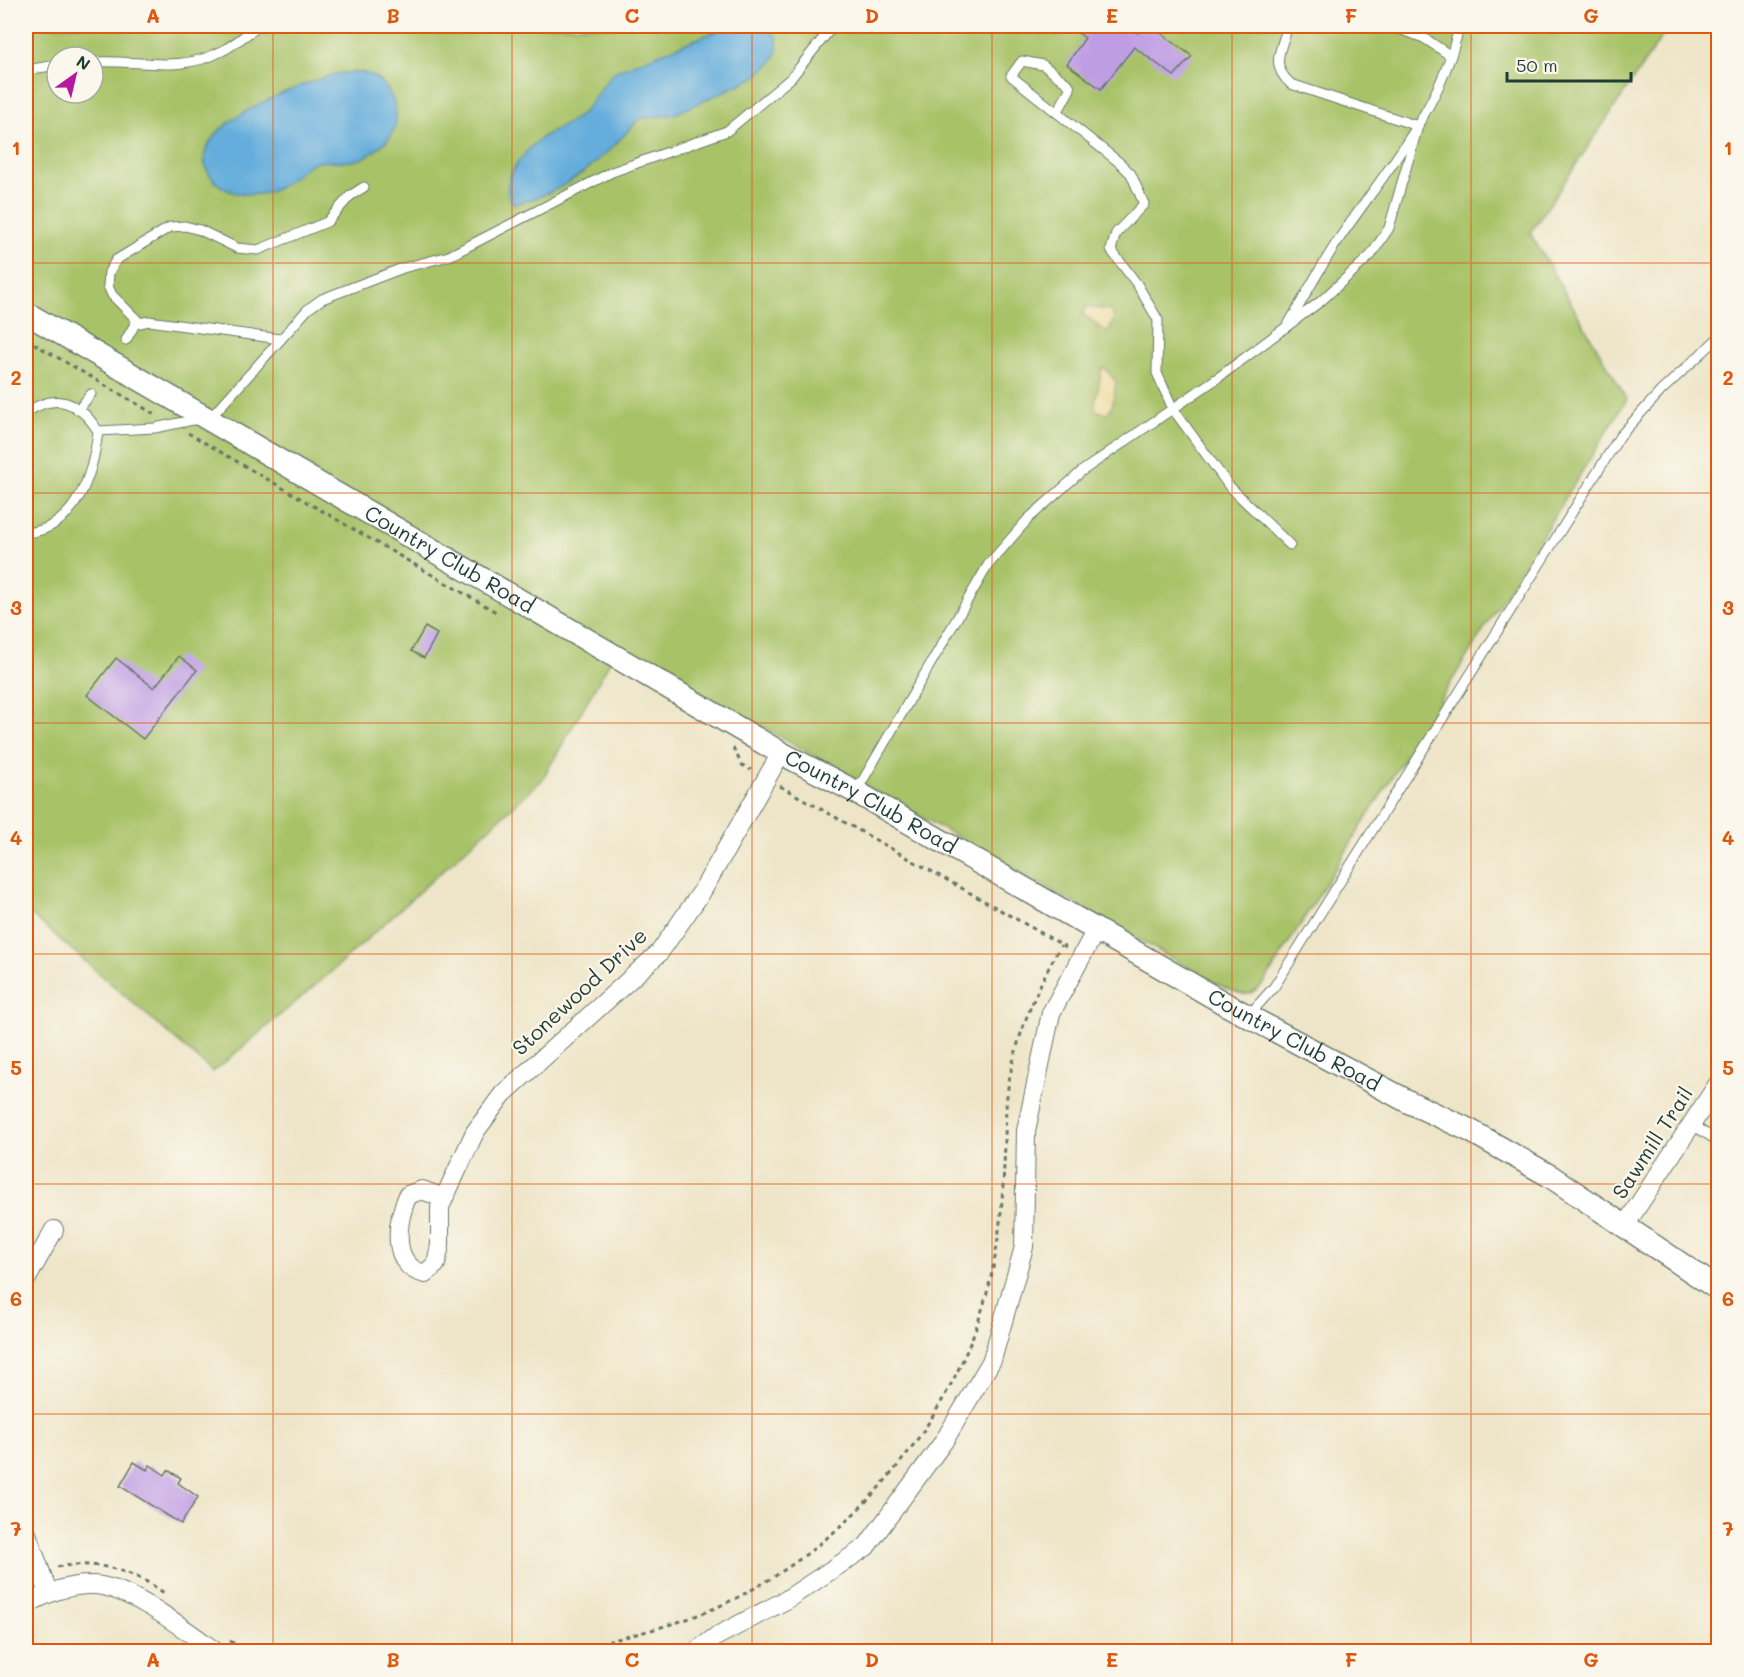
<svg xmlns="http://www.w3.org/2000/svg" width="1744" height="1677" font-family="Mali,sans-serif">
<rect width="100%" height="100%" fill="#fbf7ec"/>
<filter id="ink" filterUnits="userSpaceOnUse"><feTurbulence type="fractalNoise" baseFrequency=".0167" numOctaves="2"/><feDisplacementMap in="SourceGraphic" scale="12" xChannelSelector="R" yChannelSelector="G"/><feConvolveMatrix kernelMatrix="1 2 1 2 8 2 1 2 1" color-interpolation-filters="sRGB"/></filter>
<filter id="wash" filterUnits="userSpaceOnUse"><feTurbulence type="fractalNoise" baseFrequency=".008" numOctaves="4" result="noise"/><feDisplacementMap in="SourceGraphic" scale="24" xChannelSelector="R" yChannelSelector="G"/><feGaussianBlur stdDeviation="1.35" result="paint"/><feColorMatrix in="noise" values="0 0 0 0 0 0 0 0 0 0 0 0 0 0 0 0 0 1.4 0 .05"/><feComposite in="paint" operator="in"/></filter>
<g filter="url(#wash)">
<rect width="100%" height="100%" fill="#eee5c8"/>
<path fill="#a8c268" stroke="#64804e" stroke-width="1.5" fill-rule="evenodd" d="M26 26H1669L1530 233 1627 399 1264 983C1247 1001 1241 994 1221 986L619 646 542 780 331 972 213 1072 26 910ZM57 57H93V93H57Z"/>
<g fill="#eeda9e" stroke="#868c69" stroke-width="1.5">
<polygon points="26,159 31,164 31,170 26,204"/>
<polygon points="1087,307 1110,310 1114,318 1108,333 1082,313"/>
<polygon points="1102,368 1105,368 1116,382 1112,407 1106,414 1096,410 1095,404"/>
</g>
<g fill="#65addc" stroke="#427588" stroke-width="1.5">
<path d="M729 26C748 25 764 22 777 38V52L772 62 755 77 675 114 639 119C604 158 567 194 513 204 496 182 524 152 541 138 553 129 570 125 581 114 595 102 601 83 616 71Z"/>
<path d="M340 73C350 73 362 71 371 75 392 85 405 118 389 138 386 142 377 149 372 153 350 169 330 156 311 164 307 165 303 170 300 172 278 189 272 196 243 194 233 193 223 190 215 181 165 130 308 81 340 73Z"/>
</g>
<g id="blocks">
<g fill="#bf9de5">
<polygon points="1073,26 1128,26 1138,33 1144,26 1151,26 1192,56 1174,76 1134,47 1101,89 1067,64 1085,38 1071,28"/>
<polygon points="425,627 437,634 424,658 411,651"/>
<polygon points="179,656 197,670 143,739 87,695 116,658 154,688"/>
<polygon points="134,1462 147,1470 150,1465 165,1475 168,1470 181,1478 178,1483 198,1497 181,1524 120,1486"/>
</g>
</g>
</g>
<g filter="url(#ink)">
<use href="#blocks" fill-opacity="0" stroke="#677868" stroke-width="1.5"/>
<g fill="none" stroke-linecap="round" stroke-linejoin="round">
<defs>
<g id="service">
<path d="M1288 26C1281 50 1269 65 1291 84L1418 126"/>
<polyline points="1391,26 1424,38 1451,56"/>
<path d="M93 62C138 59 179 74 222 51 236 44 247 32 261 26"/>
<polyline points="26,70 57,65"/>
<polyline points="1057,113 1070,89 1069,85 1043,65 1022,61 1011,76 1120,163 1131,174 1144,204 1116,233 1111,250 1137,284 1158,320 1157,373 1173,409 1229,486 1290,545"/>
<polyline points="140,323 112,295 108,286 109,272 116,260 170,227 185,226 200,230 237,248 258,250 327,222 350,196 364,187"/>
<path d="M1289 323C1306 294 1322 264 1341 236 1386 171 1443 105 1459 26"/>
<polyline points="126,340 135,324 149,321 280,339"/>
<polyline points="78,410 91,394"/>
<path d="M26 413C55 392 79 401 98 431 93 475 76 529 26 533"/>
<polyline points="98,431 155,428 212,416 308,309 322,299 403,268 449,256 612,172 727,131 791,78 833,26"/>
<polyline points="856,792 988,565 1028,519 1082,471 1219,377 1321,301 1371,255 1389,228 1418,126"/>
<polyline points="1249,1015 1274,987 1620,436 1661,391 1718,338"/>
<polyline points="1692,1125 1718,1141"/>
</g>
<g id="minor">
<path d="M444 1198 422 1190 408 1195C397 1220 389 1266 425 1274L436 1264 440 1245V1207L475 1132 503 1094 659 953 701 893 781 753"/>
<polyline points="1624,1227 1718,1084"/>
<polyline points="26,1280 54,1230"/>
<polyline points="26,1531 48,1592"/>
<path d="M26 1605C46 1593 67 1585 91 1585 127 1584 187 1631 216 1652"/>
<polyline points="695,1652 717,1636 786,1600 866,1547 944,1441 992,1360 1024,1247 1026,1131 1051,1013 1096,930"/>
</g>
<g id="tertiary">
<path id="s1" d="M26 313 781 753 856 792 1229 1006 1409 1102 1469 1130 1550 1176 1718 1289"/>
</g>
</defs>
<use href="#service" stroke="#677868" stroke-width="11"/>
<use href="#minor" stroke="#677868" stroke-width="20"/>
<use href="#tertiary" stroke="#677868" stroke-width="25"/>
<g stroke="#677868" stroke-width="3" stroke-dasharray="4.5 4.5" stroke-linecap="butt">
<polyline points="26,339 156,415"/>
<polyline points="188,433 496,612"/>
<polyline points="733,748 742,765 751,770"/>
<polyline points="780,786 1066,947"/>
<path d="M57 1567C96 1560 133 1570 164 1593"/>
<polyline points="230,1641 249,1652"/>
<path d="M573 1652C618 1637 665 1629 708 1611 854 1550 974 1403 997 1245 1001 1219 1003 1191 1004 1165 1006 1135 1004 1105 1010 1076 1020 1026 1037 988 1061 945"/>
</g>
<use href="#service" stroke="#fff" stroke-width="9"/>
<use href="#minor" stroke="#fff" stroke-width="18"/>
<use href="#tertiary" stroke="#fff" stroke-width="22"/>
</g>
</g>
<path fill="none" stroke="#de580e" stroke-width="1.5" stroke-opacity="0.55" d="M273 26V1652M512 26V1652M752 26V1652M992 26V1652M1232 26V1652M1471 26V1652M26 263H1718M26 493H1718M26 723H1718M26 954H1718M26 1184H1718M26 1414H1718"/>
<g text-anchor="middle" stroke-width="4.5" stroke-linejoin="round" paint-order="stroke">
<g font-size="21" fill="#1f3d34" stroke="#fbf7ec">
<text dy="7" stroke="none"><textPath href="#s1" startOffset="490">Country Club Road</textPath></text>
<text dy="7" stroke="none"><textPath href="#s1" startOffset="976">Country Club Road</textPath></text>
<text transform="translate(580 992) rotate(-43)" y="7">Stonewood Drive</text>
<text dy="7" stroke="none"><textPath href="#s1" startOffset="1462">Country Club Road</textPath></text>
<text transform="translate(1653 1143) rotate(-57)" y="7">Sawmill Trail</text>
</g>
</g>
<rect width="1744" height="1677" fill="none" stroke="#fbf7ec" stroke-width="66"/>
<g transform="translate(75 75) rotate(34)"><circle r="28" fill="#fbf7ec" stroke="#a3ada2" stroke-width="1.5"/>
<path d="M0-4.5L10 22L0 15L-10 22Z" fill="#b5179e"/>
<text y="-9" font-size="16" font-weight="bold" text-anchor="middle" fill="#1f3d34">N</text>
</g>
<path d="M1507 72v9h124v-9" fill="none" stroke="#1f3d34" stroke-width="3"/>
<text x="1516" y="72" font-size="18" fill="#1f3d34" stroke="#fbf7ec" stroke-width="4.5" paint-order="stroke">50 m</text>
<rect x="33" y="33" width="1678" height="1611" fill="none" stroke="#de580e" stroke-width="2"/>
<g font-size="20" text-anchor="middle" font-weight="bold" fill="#de580e">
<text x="153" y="23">A</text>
<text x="393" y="23">B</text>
<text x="632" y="23">C</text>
<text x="872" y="23">D</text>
<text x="1112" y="23">E</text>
<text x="1351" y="23">F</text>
<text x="1591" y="23">G</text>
<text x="16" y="155">1</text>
<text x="1728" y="155">1</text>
<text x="16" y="385">2</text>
<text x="1728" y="385">2</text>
<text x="16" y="615">3</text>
<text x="1728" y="615">3</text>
<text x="16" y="845">4</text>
<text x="1728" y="845">4</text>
<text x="16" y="1075">5</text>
<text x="1728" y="1075">5</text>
<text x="16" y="1306">6</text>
<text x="1728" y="1306">6</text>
<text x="16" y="1536">7</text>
<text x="1728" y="1536">7</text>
<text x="153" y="1667">A</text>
<text x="393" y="1667">B</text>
<text x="632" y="1667">C</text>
<text x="872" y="1667">D</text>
<text x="1112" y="1667">E</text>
<text x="1351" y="1667">F</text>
<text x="1591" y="1667">G</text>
</g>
</svg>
